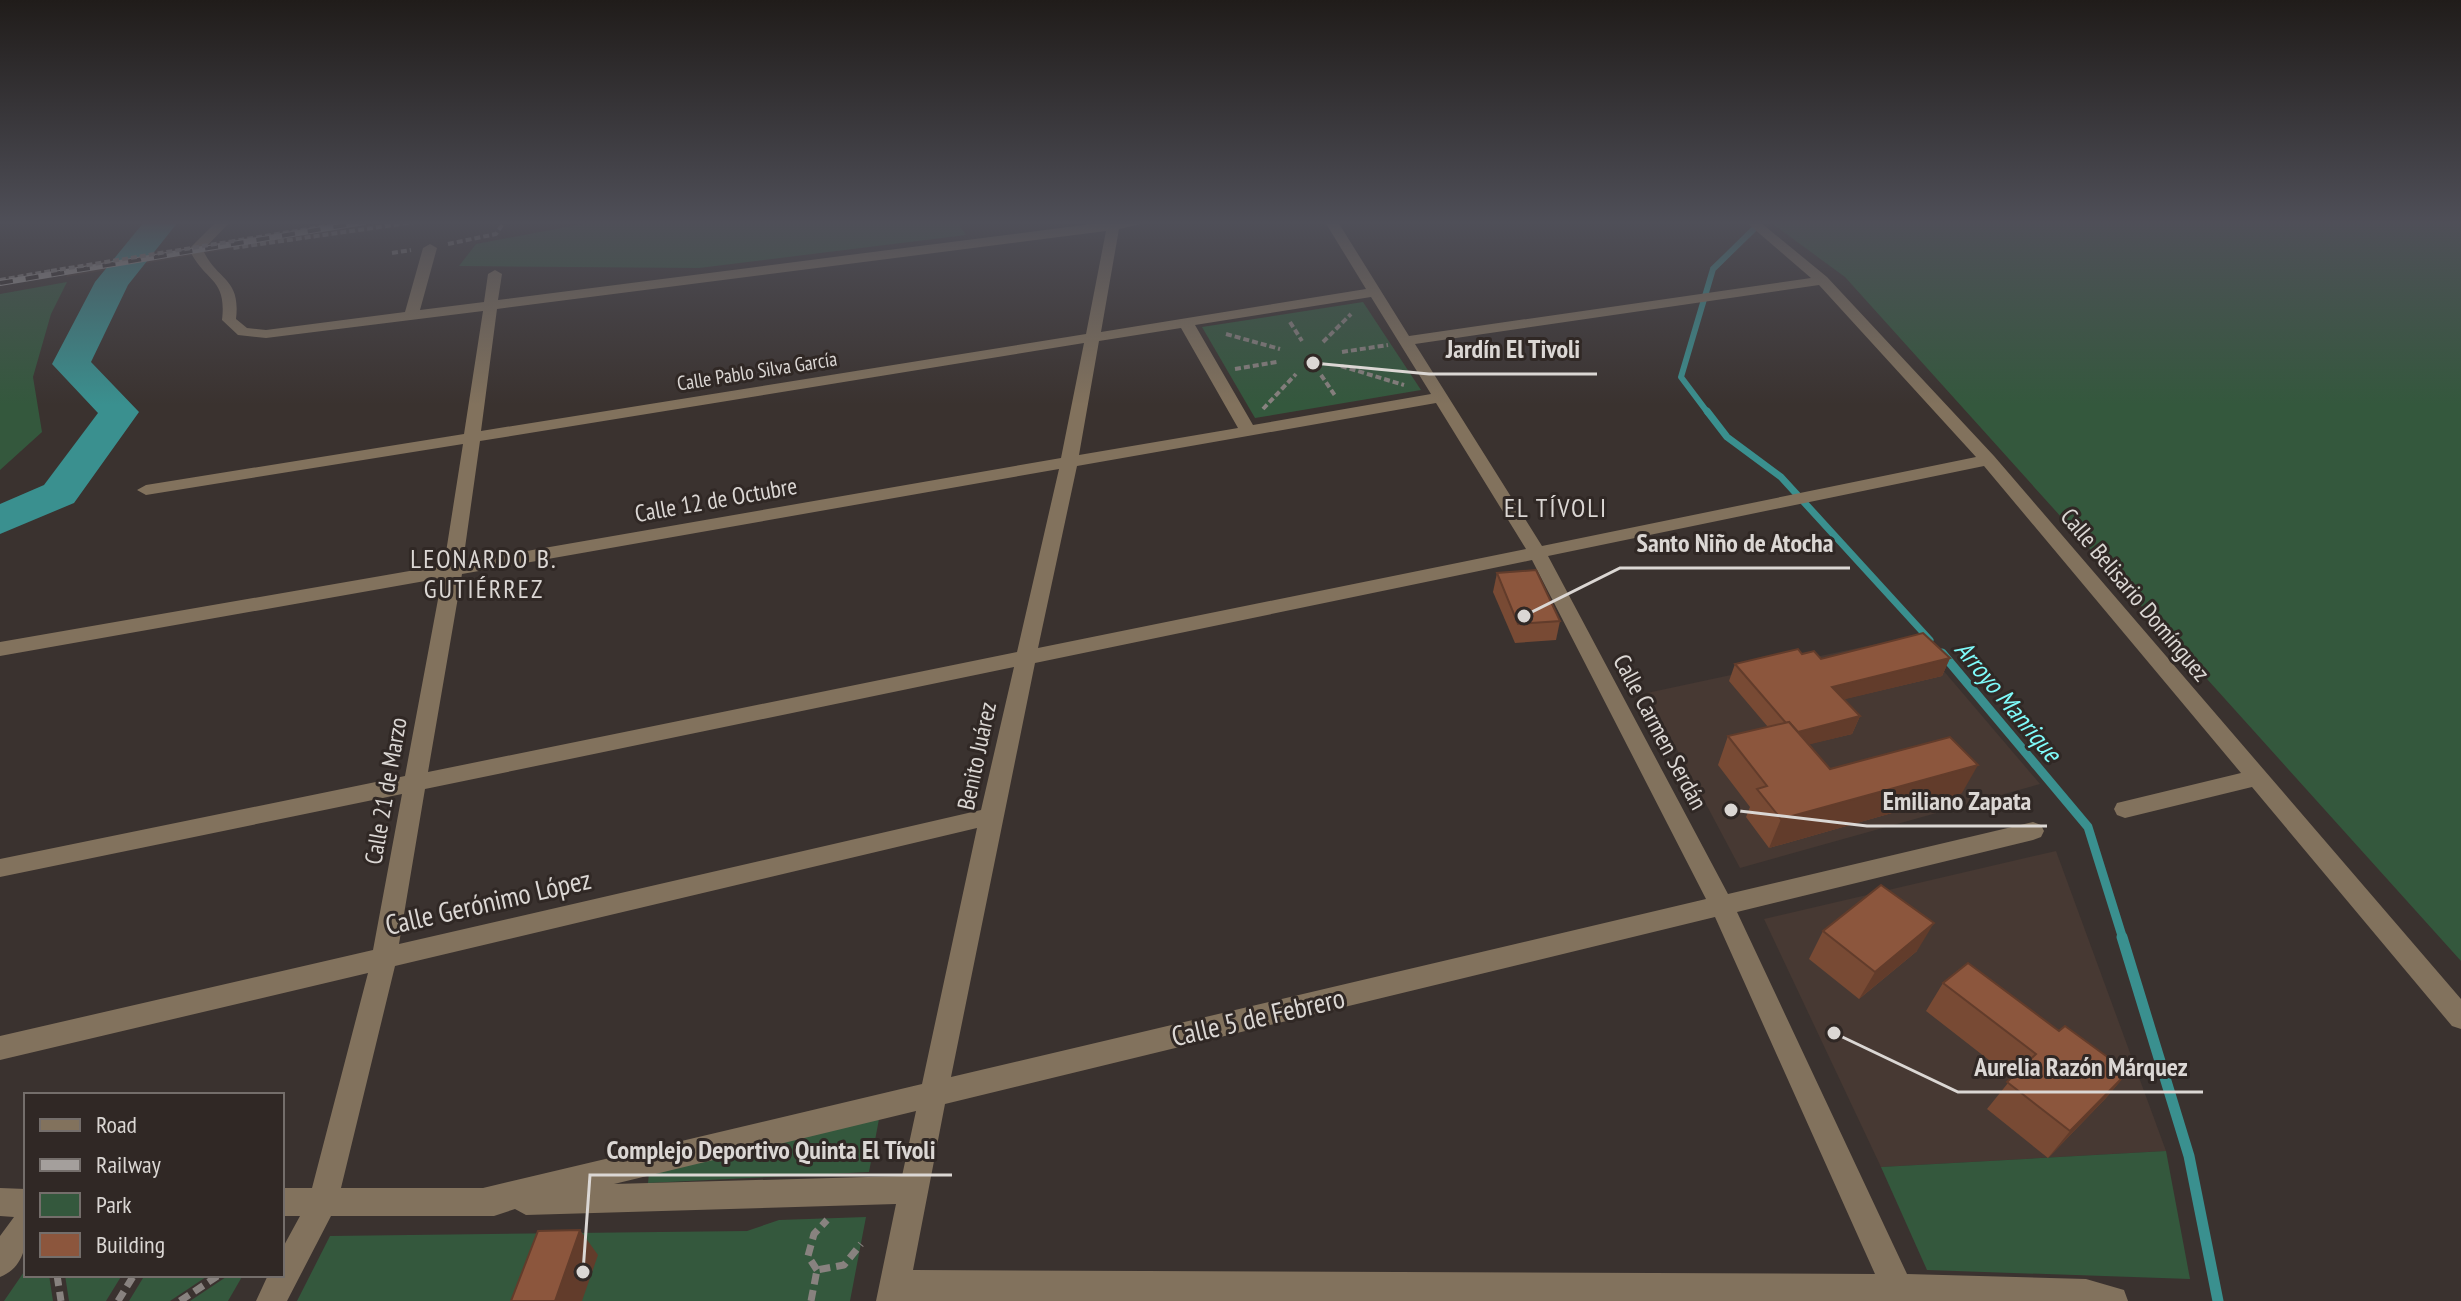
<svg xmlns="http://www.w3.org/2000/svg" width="2461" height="1301" font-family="'PT Sans Narrow',sans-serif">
<rect width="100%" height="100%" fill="#3a322f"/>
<g fill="#473933">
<polygon points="342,222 441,222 225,250 66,277 70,267"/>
<polygon points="1914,636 2040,784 1740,868 1647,693"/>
<polygon points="2056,851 2166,1151 1881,1167 1764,919"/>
</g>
<g fill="#34583d">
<polygon points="593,222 957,222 966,235 699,268 459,266 476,244"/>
<polygon points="1770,222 2461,222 2461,961 1845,277"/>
<polygon points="67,282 51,314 33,377 42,432 0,470 0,294"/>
<polygon points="1363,302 1421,390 1255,418 1202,327"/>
<polygon points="879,1119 869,1172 648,1183 649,1173"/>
<polygon points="2166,1151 2190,1279 1927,1270 1881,1167"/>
<polygon points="866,1217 850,1301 297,1301 330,1236 747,1231 779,1220"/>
<polygon points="26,1269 26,1275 49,1275 53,1301 4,1301"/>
<polygon points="65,1275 122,1275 106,1301 69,1301"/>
<polygon points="151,1275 209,1275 170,1301 129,1301 143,1278"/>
<polygon points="229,1275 243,1275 228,1301 190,1301"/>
</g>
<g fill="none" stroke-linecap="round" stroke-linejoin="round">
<polyline stroke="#3a908f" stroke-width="6" points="1708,413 1681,377 1713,269 1760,223"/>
<polyline stroke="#3a908f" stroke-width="7" points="1707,411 1727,437 1781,477 1930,640"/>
<polyline stroke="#3a908f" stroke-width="9" points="1942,653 2088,827 2123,939"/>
<polyline stroke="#3a908f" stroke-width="11" points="2122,937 2189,1156 2218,1301"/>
<polygon fill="#3a908f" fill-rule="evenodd" points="144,222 178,222 128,285 91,362 139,412 74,503 0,534 0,504 44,485 98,413 52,364 95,282"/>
<g stroke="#88827f" stroke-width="4" stroke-dasharray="6 3" stroke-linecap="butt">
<polyline points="351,222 234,241 233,248 414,222"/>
<polyline points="448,244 496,234 504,222"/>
<polyline points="392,253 411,250"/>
<polyline points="0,280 51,271"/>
<polyline points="1290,322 1302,341"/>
<polyline points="1226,334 1280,349"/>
<polyline points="1323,342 1351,314"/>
<polyline points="1342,352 1388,345"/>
<polyline points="1341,366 1404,385"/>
<polyline points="1235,369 1277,362"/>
<polyline points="1321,375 1336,397"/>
<polyline points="1263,409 1296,374"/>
</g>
<g stroke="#88827f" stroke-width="7" stroke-dasharray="11 6" stroke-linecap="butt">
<polyline points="817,1270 808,1256 814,1234 827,1220"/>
<polyline points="57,1275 61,1301"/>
<polyline points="118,1301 134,1275"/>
<polyline points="180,1301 219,1275"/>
<polyline points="811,1301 817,1270 844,1265 861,1244"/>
</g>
<g fill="#82725d" fill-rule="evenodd">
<path d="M216 222H230L203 250C217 281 241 277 236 319L247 328 266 330 405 312 423 248 430 244 437 248 420 310 484 302 488 274 495 270 502 274 498 300 1107 222H1150L1119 229 1101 332 1366 289 1325 222H1338L1409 336 1811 278 1746 222H1760L1827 277 1994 456 2461 999V1029L2452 1026 2252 787 2125 818 2117 815 2114 809 2117 803 2241 773 1984 466 1548 556 1728 894 2033 822 2041 825 2044 831 2041 837 2033 840 1737 912 1907 1274 2086 1279 2124 1290 2128 1301H876L896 1204 526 1215 515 1209 494 1216H331L287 1301H256L268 1275H282V1249L300 1216H282V1188H312L368 973 0 1060V1036L373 950 402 794 0 877V859L405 776 442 578 0 656V642L444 565 463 444 146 495 137 490 146 485 464 434 483 311 266 338 238 335 222 320C227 277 205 283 189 249ZM1106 231 1086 334 481 431 497 309ZM1819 285 1976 457 1542 546 1415 344ZM1371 297 1431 394 1253 425 1195 325ZM1181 328 1238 428 1079 455 1099 341ZM1084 343 1061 458 463 562 480 441ZM1436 403 1526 549 1038 648 1077 466ZM1059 469 1017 652 428 772 462 574ZM1532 560 1706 899 951 1077 1035 663ZM1014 667 981 810 399 944 425 789ZM977 828 922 1084 483 1188H341L395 966ZM1715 917 1875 1274 913 1270 945 1104ZM916 1111 902 1176 614 1184Z"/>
<path d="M0 1188 26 1189C26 1220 35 1263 0 1277V1236L14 1217 0 1216Z"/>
</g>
<defs>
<polyline id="rail" points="0,283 364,222"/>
</defs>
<use href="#rail" stroke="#a49f9c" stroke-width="6"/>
<use href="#rail" stroke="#302825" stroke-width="4" stroke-dasharray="13" stroke-linecap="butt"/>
<polyline stroke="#88827f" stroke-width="4" stroke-dasharray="6 3" stroke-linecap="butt" points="51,271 234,241"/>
</g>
<g fill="#784a34">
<polygon points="1497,573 1560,621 1556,640 1515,643 1493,592"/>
<polygon points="1802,654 1821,659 1950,658 1942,676 1844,699 1860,716 1852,734 1809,744 1830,769 1962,793 1769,848 1746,817 1750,807 1718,765 1728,736 1768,727 1729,681 1735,664"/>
<polygon points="1823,931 1917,951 1859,999 1809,959"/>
<polygon points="1943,983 2059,1031 2128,1072 2105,1099 2048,1158 1987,1109 2012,1078 1926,1011"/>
</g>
<g fill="#623c2b">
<polygon points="1950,658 1942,676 1825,704 1832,687"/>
<polygon points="1860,716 1852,734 1787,750 1794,733"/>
<polygon points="1978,765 1962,793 1769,848 1781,819"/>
<polygon points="1934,923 1917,951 1859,999 1875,972"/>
<polygon points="2128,1072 2105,1099 2048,1158 2070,1131"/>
<polygon points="580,1230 598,1255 582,1301 555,1301"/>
</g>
<g fill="#8c563d" stroke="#623c2b" stroke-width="2">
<polygon points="1536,570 1560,621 1518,624 1497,573"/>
<polygon points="1923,633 1950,658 1832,687 1860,716 1798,732 1789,722 1786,723 1735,664 1798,649 1802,654 1814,651 1821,659"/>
<polygon points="1789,722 1830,769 1950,737 1978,765 1781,819 1757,789 1767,786 1728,736"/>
<polygon points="1881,885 1934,923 1875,972 1823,931"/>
<polygon points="1968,963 2059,1031 2065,1026 2128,1072 2070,1131 2007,1082 2036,1054 1943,983"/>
<polygon points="580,1230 555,1301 511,1301 538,1231"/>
</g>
<linearGradient id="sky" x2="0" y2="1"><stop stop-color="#201c1a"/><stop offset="0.55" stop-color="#4f4f58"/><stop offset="1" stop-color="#4f4f58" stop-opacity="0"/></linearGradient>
<rect width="2461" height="405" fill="url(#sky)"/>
<g text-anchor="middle" stroke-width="6" stroke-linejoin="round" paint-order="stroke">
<g font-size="20" fill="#dbd7d4" stroke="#302825">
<text transform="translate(757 371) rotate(-9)" y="7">Calle Pablo Silva García</text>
</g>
<g font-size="24" fill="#dbd7d4" stroke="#302825">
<text transform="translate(716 500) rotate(-10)" y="8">Calle 12 de Octubre</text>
<text transform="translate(2135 595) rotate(50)" y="8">Calle Belisario Domínguez</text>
<text transform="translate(1660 732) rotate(62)" y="8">Calle Carmen Serdán</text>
<text transform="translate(977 756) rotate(-78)" y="8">Benito Juárez</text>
<text transform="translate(386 791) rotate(-80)" y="8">Calle 21 de Marzo</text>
</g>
<g font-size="26" letter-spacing="2" fill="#dbd7d4" stroke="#302825">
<text x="1556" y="517">EL TÍVOLI</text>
<text x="484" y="568">LEONARDO B.<tspan x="484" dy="30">GUTIÉRREZ</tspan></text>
</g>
<g font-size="26" font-style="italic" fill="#7ffbfa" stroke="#302825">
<text transform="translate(2008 701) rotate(50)" y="9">Arroyo Manrique</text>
</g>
<g font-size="28" fill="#dbd7d4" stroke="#302825">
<text transform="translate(488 902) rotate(-13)" y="10">Calle Gerónimo López</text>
<text transform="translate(1258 1017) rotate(-13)" y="10">Calle 5 de Febrero</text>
</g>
</g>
<path fill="none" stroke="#dbd7d4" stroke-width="3" d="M1313 363L1429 374H1597M1524 616L1620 568H1850M1731 810L1867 826H2047M1834 1033L1958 1092H2203M583 1272L590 1175H952"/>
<g fill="#dbd7d4" stroke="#302825" stroke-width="3">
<circle cx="1313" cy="363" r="8"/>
<circle cx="1524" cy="616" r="8"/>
<circle cx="1731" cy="810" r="8"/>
<circle cx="1834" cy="1033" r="8"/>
<circle cx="583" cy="1272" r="8"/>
</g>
<g font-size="26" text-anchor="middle" font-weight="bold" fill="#dbd7d4" stroke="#302825" stroke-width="6" stroke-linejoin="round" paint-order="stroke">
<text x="1513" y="358">Jardín El Tivoli</text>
<text x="1735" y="552">Santo Niño de Atocha</text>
<text x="1957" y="810">Emiliano Zapata</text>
<text x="2081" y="1076">Aurelia Razón Márquez</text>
<text x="771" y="1159">Complejo Deportivo Quinta El Tívoli</text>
</g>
<rect x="24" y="1093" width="260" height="184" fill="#302825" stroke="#746e6b" stroke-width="2"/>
<rect x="40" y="1119" width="40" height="12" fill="#82725d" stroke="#746e6b" stroke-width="2"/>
<text x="96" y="1133" font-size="24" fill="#dbd7d4">Road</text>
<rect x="40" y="1159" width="40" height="12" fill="#a49f9c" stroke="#746e6b" stroke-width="2"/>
<text x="96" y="1173" font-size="24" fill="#dbd7d4">Railway</text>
<rect x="40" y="1193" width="40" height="24" fill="#34583d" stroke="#746e6b" stroke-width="2"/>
<text x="96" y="1213" font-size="24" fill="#dbd7d4">Park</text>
<rect x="40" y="1233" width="40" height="24" fill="#8c563d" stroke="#746e6b" stroke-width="2"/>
<text x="96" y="1253" font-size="24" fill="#dbd7d4">Building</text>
</svg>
